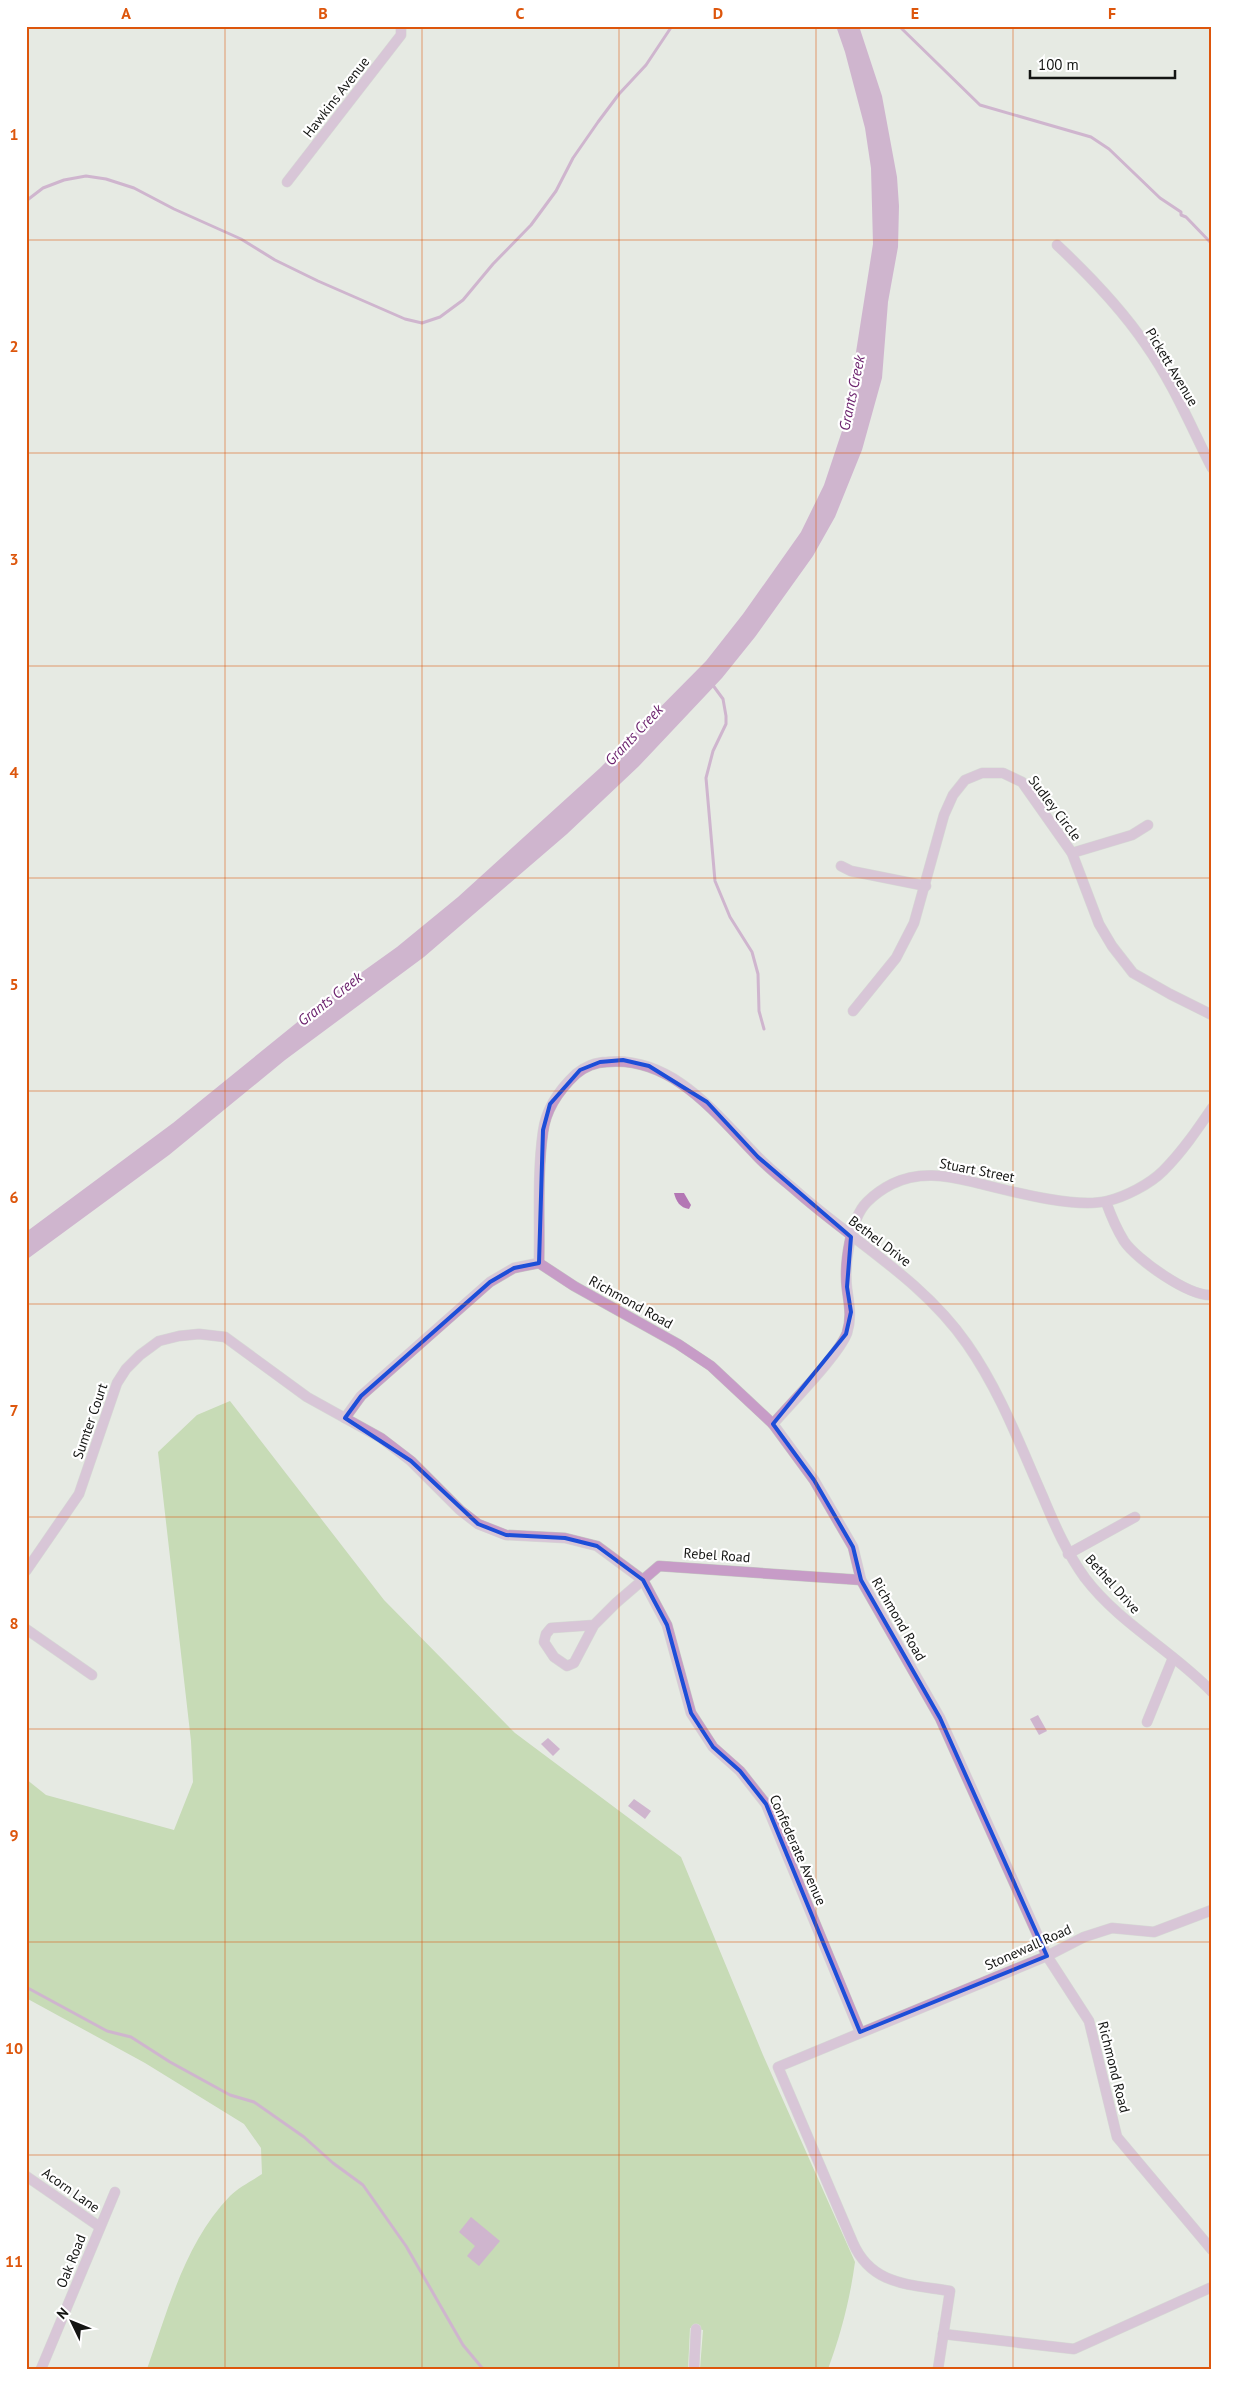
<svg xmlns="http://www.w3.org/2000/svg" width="1238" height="2395" font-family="'PT Sans',sans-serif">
<rect width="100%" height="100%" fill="#e6eae3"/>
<path fill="#a2c97e" d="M230 1401 384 1600 515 1733 681 1857 763 2055 855 2262C850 2299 841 2334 828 2369H700L703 2330 690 2328 688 2369H147C168 2310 185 2242 230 2196 239 2187 252 2181 262 2174L261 2148 244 2124 145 2063 26 1998V1779L46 1795 174 1830 193 1782 191 1741 158 1452 197 1415Z"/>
<g fill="#b377b4">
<polygon points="836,26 859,26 882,96 897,177 899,206 898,247 888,302 882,378 862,450 835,517 813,556 755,637 722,678 639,766 567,834 424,957 285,1060 169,1155 26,1260 26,1232 173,1123 337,990 397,947 458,897 600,768 706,661 743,614 801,532 824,485 845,422 873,244 871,168 865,128 845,52"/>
<path d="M674 1193H684L691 1205 689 1209C680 1208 676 1201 674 1193Z"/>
<polygon points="1038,1715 1047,1731 1039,1735 1030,1719"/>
<polygon points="548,1738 560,1749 553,1756 541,1744"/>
<polygon points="634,1799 651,1811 645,1819 628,1806"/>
<polygon points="471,2217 500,2241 479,2266 467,2256 475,2246 459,2232"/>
</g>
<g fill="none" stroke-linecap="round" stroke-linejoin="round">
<g stroke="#b377b4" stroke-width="3">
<polyline points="899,26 980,105 1091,137 1109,149 1160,198 1181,212 1181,215 1186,217 1212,244"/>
<polyline points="26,201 43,188 64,180 86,176 106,179 134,188 174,209 241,239 275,260 318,281 405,319 422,323 440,317 463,300 493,264 531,225 556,191 573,158 598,122 619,94 646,65 672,26"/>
<polyline points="712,684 723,699 726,716 726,724 713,751 706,778 715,881 730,917 752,952 758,974 759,1011 764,1029"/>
<polyline points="26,1987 107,2031 131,2037 170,2062 230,2095 254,2102 304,2137 333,2163 363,2185 406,2246 463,2345 483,2369"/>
</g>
<defs>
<g id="minor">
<polyline points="287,182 401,35 401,26"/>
<path d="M1057 245C1090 276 1121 308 1146 345 1173 383 1191 427 1212 468"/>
<polyline points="1072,853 1132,835 1148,825"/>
<polyline points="841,866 851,871 926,886"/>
<polyline points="853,1011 896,958 914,923 944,815 953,795 965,780 982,773 1003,773 1022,782 1072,853 1099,924 1112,946 1133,973 1170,994 1212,1015"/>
<path d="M1106 1202C1111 1216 1116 1228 1124 1241 1136 1259 1189 1297 1212 1295"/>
<path d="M539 1263C540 1221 537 1174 543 1132 546 1108 559 1090 576 1074 584 1067 596 1062 607 1062 672 1056 715 1113 756 1155 767 1167 781 1178 794 1189 852 1241 922 1279 967 1344 1000 1391 1020 1445 1043 1497 1055 1526 1067 1553 1085 1578 1120 1624 1173 1651 1212 1692"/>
<polyline points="345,1418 361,1396 490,1282 514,1268 539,1263 574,1286 678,1344 711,1366 773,1424 814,1480 853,1547 861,1580 940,1718 1047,1956 1089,2021 1117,2137 1212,2250"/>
<path d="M773 1424C791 1403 838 1356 847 1333 852 1317 849 1304 847 1289 844 1265 850 1219 867 1202 873 1196 884 1188 892 1184 918 1171 945 1175 973 1182 1006 1190 1074 1209 1107 1201 1125 1197 1150 1184 1163 1171 1182 1152 1197 1130 1212 1108"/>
<polyline points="1068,1554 1135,1517"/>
<polyline points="26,1571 79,1494 117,1383 126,1369 140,1355 159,1341 179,1336 199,1334 225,1337 307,1397 381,1438 411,1461 460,1510 478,1524 506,1535 565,1538 597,1546 643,1580 667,1625 691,1713 713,1747 740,1771 766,1804 860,2032"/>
<polyline points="594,1625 574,1663 567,1666 554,1657 544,1642 546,1634 551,1628 594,1625 616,1603 659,1566 861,1580"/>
<polyline points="26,1629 92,1675"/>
<polyline points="1147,1722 1173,1658"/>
<polyline points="26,2176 100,2227"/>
<polyline points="943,2334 1074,2349 1212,2287"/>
<polyline points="41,2369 115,2192"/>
<polyline points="694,2369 696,2329"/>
<path d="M938 2369 950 2291C910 2284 872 2286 853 2243L778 2067 1047 1956 1084 1937 1112 1928 1154 1932 1212 1910"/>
</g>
</defs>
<use href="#minor" stroke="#c4c8c2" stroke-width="11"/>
<use href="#minor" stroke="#c79cc7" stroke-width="10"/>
</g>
<path d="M0 0H1238V2395H0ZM623 1060 649 1066 707 1102 758 1157 851 1237 847 1287 851 1312 846 1334 773 1424 814 1480 853 1547 861 1580 940 1718 1047 1956 860 2032 766 1804 740 1771 713 1747 691 1713 667 1625 643 1580 597 1546 565 1538 506 1535 478 1524 411 1461 345 1418 361 1396 490 1282 514 1268 539 1263 543 1130 550 1104 580 1070 600 1062Z" fill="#e6eae3" fill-opacity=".55" fill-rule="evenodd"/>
<path fill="none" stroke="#1d4ed8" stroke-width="4" stroke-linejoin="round" d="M623 1060 649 1066 707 1102 758 1157 851 1237 847 1287 851 1312 846 1334 773 1424 814 1480 853 1547 861 1580 940 1718 1047 1956 860 2032 766 1804 740 1771 713 1747 691 1713 667 1625 643 1580 597 1546 565 1538 506 1535 478 1524 411 1461 345 1418 361 1396 490 1282 514 1268 539 1263 543 1130 550 1104 580 1070 600 1062Z"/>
<path fill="none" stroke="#dd560c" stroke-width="1" stroke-opacity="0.55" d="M225 26V2369M422 26V2369M619 26V2369M816 26V2369M1013 26V2369M26 240H1212M26 453H1212M26 666H1212M26 878H1212M26 1091H1212M26 1304H1212M26 1517H1212M26 1729H1212M26 1942H1212M26 2155H1212"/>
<g text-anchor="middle" stroke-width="4.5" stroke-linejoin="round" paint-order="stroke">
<g font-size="14" fill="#141513" stroke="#fff">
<text transform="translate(336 97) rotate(-52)" y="5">Hawkins Avenue</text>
<text transform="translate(1172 367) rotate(59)" y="5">Pickett Avenue</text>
<text transform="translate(1055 808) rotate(53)" y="5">Sudley Circle</text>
<text transform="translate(977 1170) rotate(11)" y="5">Stuart Street</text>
<text transform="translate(880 1241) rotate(37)" y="5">Bethel Drive</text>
<text transform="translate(631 1302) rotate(29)" y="5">Richmond Road</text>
<text transform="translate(90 1421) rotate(-71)" y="5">Sumter Court</text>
<text transform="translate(717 1555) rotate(4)" y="5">Rebel Road</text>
<text transform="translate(1113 1584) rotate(48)" y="5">Bethel Drive</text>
<text transform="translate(899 1619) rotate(60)" y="5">Richmond Road</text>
<text transform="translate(798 1850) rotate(66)" y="5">Confederate Avenue</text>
<text transform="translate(1028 1947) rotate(-24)" y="5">Stonewall Road</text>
<text transform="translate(1114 2067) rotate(76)" y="5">Richmond Road</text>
<text transform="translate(71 2190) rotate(35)" y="5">Acorn Lane</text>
<text transform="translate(71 2261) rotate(-68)" y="5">Oak Road</text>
</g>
<g font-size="15" font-style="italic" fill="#6c236e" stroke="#fff">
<text transform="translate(852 393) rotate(-78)" y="5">Grants Creek</text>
<text transform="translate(634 735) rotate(-47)" y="5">Grants Creek</text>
<text transform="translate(330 999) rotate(-38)" y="5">Grants Creek</text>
</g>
</g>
<rect width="1238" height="2395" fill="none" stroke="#ffffff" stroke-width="55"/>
<g transform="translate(72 2322) rotate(313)" stroke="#ffffff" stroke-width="4" paint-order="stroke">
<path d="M0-4L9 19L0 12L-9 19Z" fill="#141513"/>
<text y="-8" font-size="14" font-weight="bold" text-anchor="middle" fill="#141513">N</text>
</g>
<path d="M1030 70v8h145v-8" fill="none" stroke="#141513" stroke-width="2.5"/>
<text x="1038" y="70" font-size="15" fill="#141513" stroke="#ffffff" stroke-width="4" paint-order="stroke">100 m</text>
<rect x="28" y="28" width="1182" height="2340" fill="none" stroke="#dd560c" stroke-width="2"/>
<g font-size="16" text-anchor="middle" font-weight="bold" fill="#dd560c">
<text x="126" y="19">A</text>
<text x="323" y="19">B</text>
<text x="520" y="19">C</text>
<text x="718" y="19">D</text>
<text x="915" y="19">E</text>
<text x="1112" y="19">F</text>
<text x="14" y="140">1</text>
<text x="14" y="352">2</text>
<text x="14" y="565">3</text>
<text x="14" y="778">4</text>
<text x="14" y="990">5</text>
<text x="14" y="1203">6</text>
<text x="14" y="1416">7</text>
<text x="14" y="1629">8</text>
<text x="14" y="1841">9</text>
<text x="14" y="2054">10</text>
<text x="14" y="2267">11</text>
</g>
</svg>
